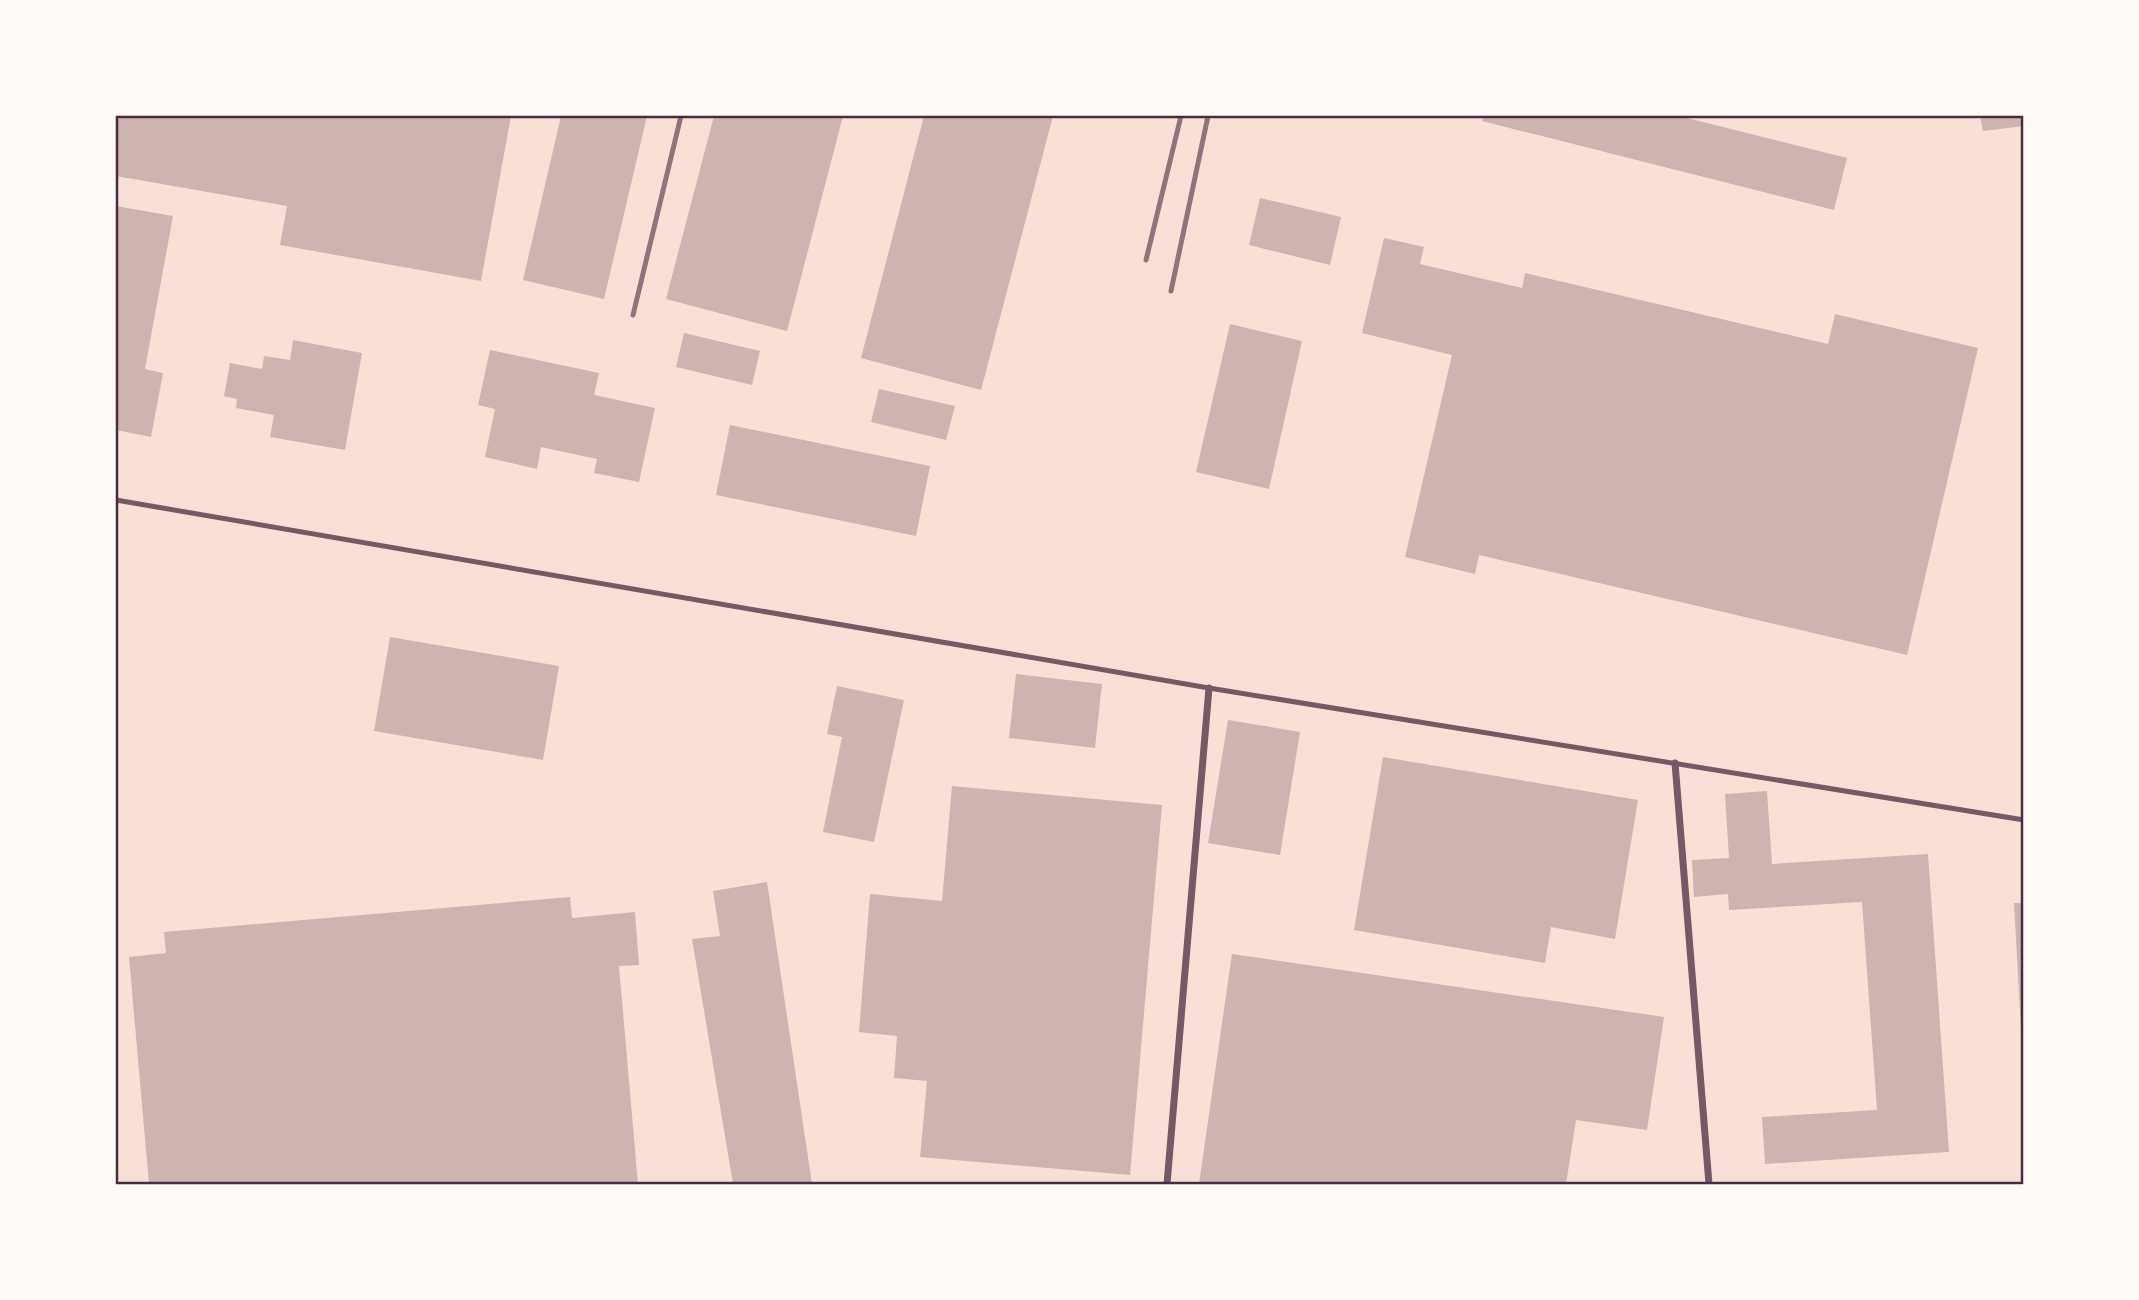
<svg xmlns="http://www.w3.org/2000/svg" width="2139" height="1300" font-family="'Nunito Sans',sans-serif">
<rect width="100%" height="100%" fill="#f7e1d7"/>
<g fill="#ccb4b1">
<polygon points="116,116 511,116 481,281 280,245 287,206 116,176"/>
<polygon points="561,116 647,116 604,299 523,280"/>
<polygon points="714,116 843,116 787,331 666,299"/>
<polygon points="924,116 1053,116 981,390 861,358"/>
<polygon points="1484,116 1679,116 1847,158 1834,210 1482,121"/>
<polygon points="1980,116 2024,116 2024,126 1983,131"/>
<polygon points="1260,198 1341,217 1330,265 1249,245"/>
<polygon points="116,206 173,216 145,369 163,373 151,437 116,430"/>
<polygon points="1384,238 1424,247 1420,264 1522,288 1525,273 1828,344 1835,314 1978,348 1907,655 1479,555 1475,574 1405,557 1452,355 1362,333"/>
<polygon points="1230,324 1302,341 1269,489 1196,472"/>
<polygon points="684,333 760,351 752,385 676,367"/>
<polygon points="293,340 362,353 345,450 270,437 274,415 236,408 237,399 224,396 230,363 262,369 264,356 290,360"/>
<polygon points="490,350 599,373 594,395 655,408 639,482 594,473 597,459 541,447 537,469 485,457 495,409 478,405"/>
<polygon points="879,389 955,406 946,440 871,422"/>
<polygon points="730,425 930,466 916,536 716,495"/>
<polygon points="390,637 559,666 543,760 374,731"/>
<polygon points="1016,674 1102,684 1095,748 1009,738"/>
<polygon points="837,686 904,700 874,842 823,832 842,737 827,734"/>
<polygon points="1228,720 1300,732 1280,855 1208,843"/>
<polygon points="1383,757 1638,800 1615,939 1551,927 1545,963 1354,930"/>
<polygon points="952,786 1162,805 1130,1175 920,1157 927,1081 894,1078 897,1036 859,1032 870,894 942,901"/>
<polygon points="1767,791 1772,864 1928,854 1949,1152 1765,1164 1762,1117 1877,1110 1862,902 1729,910 1728,894 1694,897 1692,860 1729,858 1725,794"/>
<polygon points="767,882 812,1184 733,1184 692,939 720,936 713,891"/>
<polygon points="570,897 572,918 635,912 639,965 619,966 638,1184 149,1184 129,957 166,953 164,932"/>
<polygon points="2014,903 2024,903 2024,1029 2021,1029"/>
<polygon points="1232,954 1664,1017 1647,1130 1576,1120 1566,1184 1199,1184"/>
</g>
<g fill="none" stroke-linecap="round" stroke-linejoin="round">
<polyline stroke="#755966" stroke-width="5" points="116,500 1209,688 2024,820"/>
<g stroke="#755966" stroke-width="7">
<polyline points="1675,763 1709,1184"/>
<polyline points="1167,1184 1209,688"/>
</g>
<g stroke="#8f747c" stroke-width="5">
<polyline points="1146,260 1181,116"/>
<polyline points="1171,291 1208,116"/>
<polyline points="633,315 681,116"/>
</g>
</g>
<rect width="2139" height="1300" fill="none" stroke="#fffaf5" stroke-width="234"/>
<rect x="117" y="117" width="1905" height="1066" fill="none" stroke="#4a2c40" stroke-width="2.5"/>
</svg>
